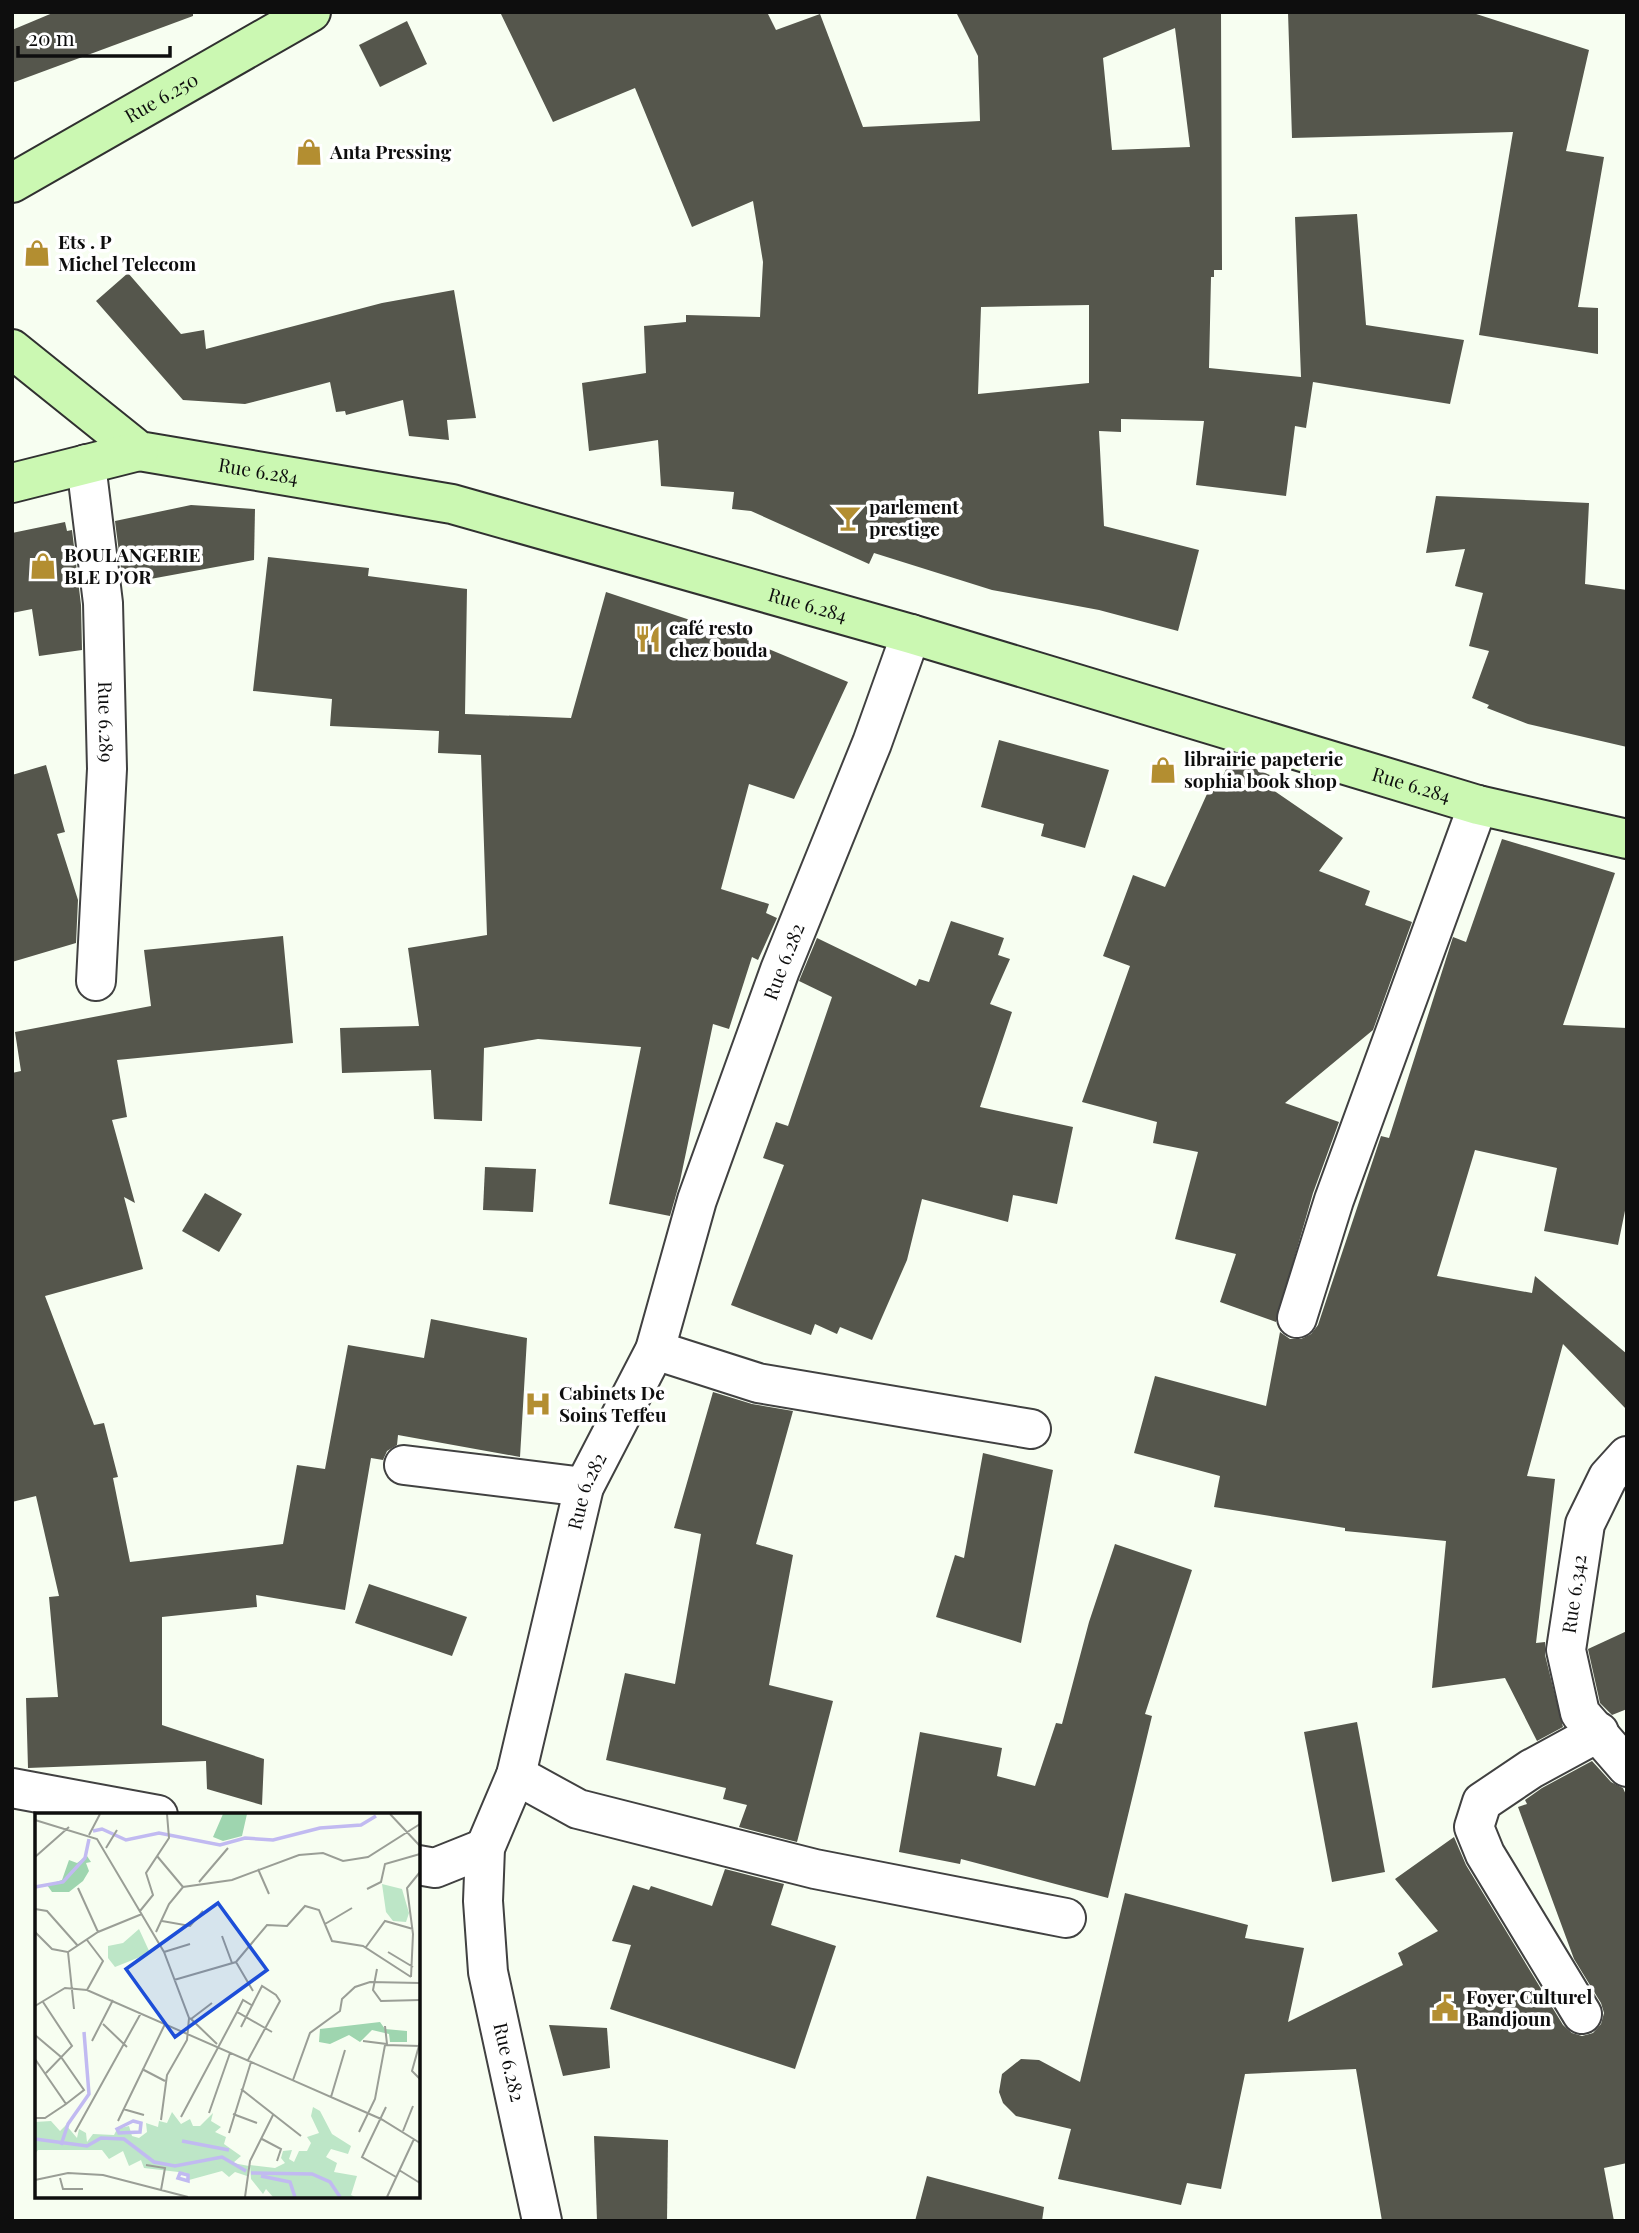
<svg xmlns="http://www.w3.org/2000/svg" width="1639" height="2233" font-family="'Playfair Display',serif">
<rect width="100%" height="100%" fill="#f7fef1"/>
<g fill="#55564c" fill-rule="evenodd">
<polygon points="55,12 193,12 193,16 12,83 12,30"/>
<path d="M500 12H767L776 30 820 14 863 127 980 121 978 56 956 12H1221L1222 270H1214V277H1211L1209 368 1301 377 1295 217 1357 214 1366 325 1464 340 1450 404 1313 382 1306 428 1295 426 1286 496 1196 485 1204 421 1121 419V432L1099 431 1104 526 1199 550 1178 631 1099 610 992 590 874 553 869 564 751 511 732 509 734 492 661 486 658 440 589 451 582 383 646 373 644 326 686 322V315L760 317 763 262 753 201 692 227 635 88 553 122ZM1175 28 1190 147 1112 150 1103 58ZM1089 305V383L978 394 981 307Z"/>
<polygon points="1288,12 1470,12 1589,50 1566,151 1604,157 1578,307 1598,308 1598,354 1479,335 1513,132 1292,138"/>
<polygon points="407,21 427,64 380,87 359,45"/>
<polygon points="128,273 181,334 204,330 206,349 382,303 454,290 476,418 447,420 449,440 409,436 403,400 346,415 345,411 336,412 330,382 245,404 183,400 96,301"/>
<polygon points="1436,496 1589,503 1585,584 1627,590 1627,747 1528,724 1487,708 1489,705 1472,698 1489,651 1469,646 1483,593 1455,586 1465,549 1426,553"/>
<polygon points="191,505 255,509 254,560 123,584 115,521"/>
<polygon points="65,522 67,531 72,530 81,605 82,650 39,656 32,609 12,613 12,533"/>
<polygon points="268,557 369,568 368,576 467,589 465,714 571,718 606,592 699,623 750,632 747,640 848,682 794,799 749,784 721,889 769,904 766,913 777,918 758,960 752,957 729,1029 713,1024 680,1181 670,1216 609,1204 641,1047 538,1039 484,1048 482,1121 434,1119 431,1070 342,1073 340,1028 419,1026 408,948 487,935 481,755 438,753 439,731 330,726 332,699 253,691"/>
<polygon points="999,740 1109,770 1085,848 1041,836 1044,824 981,807"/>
<polygon points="1231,758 1279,779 1273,790 1343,838 1319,871 1370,891 1365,905 1412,922 1373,1030 1285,1103 1339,1122 1313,1193 1276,1322 1220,1302 1236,1254 1175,1239 1198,1152 1153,1143 1157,1122 1082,1102 1130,966 1103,956 1133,875 1165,887 1216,774 1223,776"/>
<polygon points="46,765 65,832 57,834 78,900 76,943 12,962 12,775"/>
<polygon points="1502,839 1615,873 1563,1025 1627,1028 1627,1201 1618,1245 1544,1231 1557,1168 1475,1150 1437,1276 1532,1293 1535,1276 1627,1354 1627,1410 1563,1344 1527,1476 1555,1479 1536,1643 1545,1642 1545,1655 1563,1727 1537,1741 1505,1678 1432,1688 1446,1541 1345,1531 1345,1528 1214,1507 1220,1476 1134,1453 1155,1376 1266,1406 1280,1332 1290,1339 1301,1339 1311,1334 1318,1325 1381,1136 1389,1138 1453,937 1466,942"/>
<polygon points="951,921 1004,938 998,955 1010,959 990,1004 1012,1012 980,1107 1073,1127 1057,1204 1013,1195 1008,1222 922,1199 907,1260 872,1340 840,1327 837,1334 815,1324 811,1335 731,1305 784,1165 763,1158 776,1122 788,1126 832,997 799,981 817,938 916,986 919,979 929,982"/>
<polygon points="283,936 293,1043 117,1060 127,1117 112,1120 135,1203 124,1197 143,1269 45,1296 94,1425 104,1423 118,1477 113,1478 130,1562 283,1544 297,1465 325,1469 348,1345 424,1358 431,1319 527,1338 520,1457 398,1435 397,1445 387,1451 383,1460 371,1458 345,1610 256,1595 257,1607 162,1617 162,1725 264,1759 262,1805 207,1789 206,1761 28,1768 26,1698 58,1697 49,1597 59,1596 36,1496 12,1502 12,1073 21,1071 15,1032 151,1006 144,950"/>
<polygon points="485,1167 536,1169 533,1212 483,1210"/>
<polygon points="205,1193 242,1214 219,1252 182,1231"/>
<polygon points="713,1392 752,1404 793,1411 756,1544 793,1555 769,1685 833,1701 797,1842 739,1827 747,1805 723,1799 726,1788 606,1760 625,1673 675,1684 701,1534 674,1528"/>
<polygon points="983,1453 1053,1470 1021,1643 936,1617 955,1555 964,1558"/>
<polygon points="1115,1544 1192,1570 1145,1714 1152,1716 1108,1898 961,1859 960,1864 899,1852 920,1732 1002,1748 997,1776 1035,1786 1056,1723 1062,1724 1089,1622"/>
<polygon points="369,1584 467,1617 452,1656 355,1623"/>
<polygon points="1627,1631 1627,1709 1612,1715 1600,1703 1588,1649"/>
<polygon points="1357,1722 1385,1872 1332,1882 1304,1732"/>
<polygon points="1592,1761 1611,1782 1623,1788 1627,1797 1627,2163 1604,2168 1614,2221 1382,2221 1356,2069 1245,2074 1221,2189 1187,2183 1181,2205 1058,2179 1071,2129 1016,2116 1003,2103 999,2092 1002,2074 1021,2059 1039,2060 1080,2082 1125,1893 1248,1925 1245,1938 1304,1948 1288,2022 1403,1965 1398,1953 1438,1931 1395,1879 1454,1837 1466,1865 1563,2025 1572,2033 1582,2036 1593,2033 1601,2024 1604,2013 1601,2003 1574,1959 1518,1807 1527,1804 1525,1800 1542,1788"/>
<polygon points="725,1869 784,1884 771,1925 836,1946 795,2069 610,2009 631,1945 612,1941 633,1885 649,1890 651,1886 712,1906"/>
<polygon points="549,2025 607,2028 610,2068 563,2076"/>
<polygon points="594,2136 668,2140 667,2221 597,2221"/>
<polygon points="927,2176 1044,2207 1042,2221 915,2221"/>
</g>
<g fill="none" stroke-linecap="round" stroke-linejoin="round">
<defs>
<g id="street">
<path id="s1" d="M86 464 103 603 107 769 96 981"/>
<polyline points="1297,1318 1334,1200 1478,805"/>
<polyline points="655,1350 758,1383 1031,1429"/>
<polyline points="1627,1456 1608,1477 1585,1524 1566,1650 1580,1713 1627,1767"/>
<polyline points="404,1465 584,1487"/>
<polyline points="516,1775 578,1809 815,1869 1066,1918"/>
<polyline points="12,1788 158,1815"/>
<polyline points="418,1865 435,1868 485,1848"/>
<polyline points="1582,2014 1485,1854 1474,1827 1482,1802 1531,1769 1599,1732"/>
<path id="s2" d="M542 2221 488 1972 483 1901 485 1848 516 1775 584 1487 655 1350 697 1200 780 970 872 743 911 634"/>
</g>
<g id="secondary">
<path id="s3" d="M12 183 311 12"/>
<path id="s4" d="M12 349 139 451 452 504 911 634 1478 805 1627 839"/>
<polyline points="12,483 139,451"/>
</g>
</defs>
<use href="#street" stroke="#414141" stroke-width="42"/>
<use href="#secondary" stroke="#303030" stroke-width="42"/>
<use href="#street" stroke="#fff" stroke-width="38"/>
<use href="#secondary" stroke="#cbf8b2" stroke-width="38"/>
</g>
<defs>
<symbol id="shop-bare" viewBox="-9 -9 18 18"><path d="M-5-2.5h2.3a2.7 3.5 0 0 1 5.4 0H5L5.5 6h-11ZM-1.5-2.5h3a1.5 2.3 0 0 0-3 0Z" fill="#b38e31" stroke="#fff" stroke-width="2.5" paint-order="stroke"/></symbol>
<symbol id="bar-bare" viewBox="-9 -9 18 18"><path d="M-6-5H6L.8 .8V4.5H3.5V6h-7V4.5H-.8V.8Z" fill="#b38e31" stroke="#fff" stroke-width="2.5" paint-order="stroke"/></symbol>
<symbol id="restaurant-bare" viewBox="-9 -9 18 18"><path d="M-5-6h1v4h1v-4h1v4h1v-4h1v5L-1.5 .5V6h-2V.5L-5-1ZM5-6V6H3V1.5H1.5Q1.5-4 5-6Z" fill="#b38e31" stroke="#fff" stroke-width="2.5" paint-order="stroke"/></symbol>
<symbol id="hospital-bare" viewBox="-9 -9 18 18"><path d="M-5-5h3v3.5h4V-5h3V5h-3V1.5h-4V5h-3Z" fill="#b38e31" stroke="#fff" stroke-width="2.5" paint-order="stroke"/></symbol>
<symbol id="civic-bare" viewBox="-9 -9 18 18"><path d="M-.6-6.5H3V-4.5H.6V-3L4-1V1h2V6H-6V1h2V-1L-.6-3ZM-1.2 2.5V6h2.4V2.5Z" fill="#b38e31" stroke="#fff" stroke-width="2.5" paint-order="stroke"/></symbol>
</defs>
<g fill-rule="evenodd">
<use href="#shop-bare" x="290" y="133" width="38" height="38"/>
<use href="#shop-bare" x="18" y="234" width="38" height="38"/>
<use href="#bar-bare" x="829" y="499" width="38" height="38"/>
<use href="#shop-bare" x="24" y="547" width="38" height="38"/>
<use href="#restaurant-bare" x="629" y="620" width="38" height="38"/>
<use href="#shop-bare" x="1144" y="751" width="38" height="38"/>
<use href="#hospital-bare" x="519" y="1385" width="38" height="38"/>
<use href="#civic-bare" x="1426" y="1989" width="38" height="38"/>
</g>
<g text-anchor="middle" stroke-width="7" stroke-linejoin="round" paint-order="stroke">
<g font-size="19" fill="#0e0e0e" stroke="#fff">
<text dy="7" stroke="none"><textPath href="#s3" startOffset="172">Rue 6.250</textPath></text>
<text dy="7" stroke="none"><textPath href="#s4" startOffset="284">Rue 6.284</textPath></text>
<text dy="7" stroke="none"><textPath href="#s4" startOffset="850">Rue 6.284</textPath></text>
<text dy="7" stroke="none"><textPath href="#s1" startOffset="259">Rue 6.289</textPath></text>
<text dy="7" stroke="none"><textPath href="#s4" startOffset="1480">Rue 6.284</textPath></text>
<text dy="7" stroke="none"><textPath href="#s2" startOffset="1318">Rue 6.282</textPath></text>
<text dy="7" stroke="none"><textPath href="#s2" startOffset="751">Rue 6.282</textPath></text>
<text transform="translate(1574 1594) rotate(-82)" y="7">Rue 6.342</text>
<text transform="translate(509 2062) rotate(77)" y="7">Rue 6.282</text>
</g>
<g font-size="19" font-weight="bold" fill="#0e0e0e" stroke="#fff" text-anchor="start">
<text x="330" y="159">Anta Pressing</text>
<text x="58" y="249">Ets . P<tspan x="58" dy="22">Michel Telecom</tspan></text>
<text x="869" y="514">parlement<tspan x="869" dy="22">prestige</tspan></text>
<text x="64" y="562">BOULANGERIE<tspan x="64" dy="22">BLE D'OR</tspan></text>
<text x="669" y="635">café resto<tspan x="669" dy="22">chez bouda</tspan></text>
<text x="1184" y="766">librairie papeterie<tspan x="1184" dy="22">sophia book shop</tspan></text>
<text x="559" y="1400">Cabinets De<tspan x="559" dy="22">Soins Teffeu</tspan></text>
<text x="1466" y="2004">Foyer Culturel<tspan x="1466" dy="22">Bandjoun</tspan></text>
</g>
</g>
<g transform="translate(35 1813)">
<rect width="385" height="385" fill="#f7fef1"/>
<path d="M347 71 367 76 374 100 371 109 358 108 351 99ZM104 116 115 140 80 154 73 145V133L88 130ZM278 294 285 298 297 321 316 333 313 341 296 336 291 344 302 350 299 359 322 363 316 382 320 384H238L231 376 228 381 216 366 215 352 240 355 250 350 246 345 248 338 257 337 254 346 259 349 264 338H272L276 330 272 324 284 320 276 303ZM137 299 146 311 155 306 158 313H165L178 300 176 308 186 314 180 319 191 324 189 331 206 343 198 350 214 353 212 363 200 359 194 364 187 358 154 367 152 360 109 355 106 347 94 353 88 338 74 346 67 337H3L0 341V309L16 308 25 318 31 312 42 325 44 316 51 320 52 329 58 321 79 322 82 316 94 313 97 323 104 325 112 319 111 310 123 314 124 308 132 310Z" fill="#bde6c7"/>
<path d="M188 1H212L207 23 188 28 178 24ZM52 43 56 49 51 50 54 58 48 68 34 79H17L12 72 27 67 34 47 42 50ZM345 209 350 216 372 218V229H355L354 221 337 217 325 229 314 222 295 231 284 229 285 216Z" fill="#9ed5af"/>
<path fill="none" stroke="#c1baf1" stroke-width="3.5" d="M58 18 67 16 91 27 124 20 185 32 210 25 238 27 285 15 326 12 341 3M0 74 28 69 50 45 54 26M98 308 106 310 105 319 84 320 82 316ZM0 326 52 333 66 325 89 326 119 349 140 353 187 344 211 358M147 328 194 337M26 332 33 311 54 281 49 219M145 360 153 362V368L143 365ZM216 360 277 361 295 369 305 384M226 363 255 369 260 384"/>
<path fill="none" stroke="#9a9e96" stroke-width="2" d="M355 1 385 33M0 7 62 26 129 139 154 205 152 227 132 262 126 307M54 22 65 1M71 35 82 17M122 43 148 74M0 44 34 14M223 56 234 81M164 69 193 35M43 75 63 119M332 76 346 69 350 51 385 41M0 96 12 98 43 133M105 98 118 82 111 60 134 25 132 1M127 108 155 113 168 98M290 111 317 95M0 119 17 136 33 139 39 196M121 119 134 91 148 74 197 67 264 42 288 40 308 48 333 44 385 11M187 123 197 150M331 134 350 108 378 116M33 139 63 119 107 101M129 139 155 131M353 139 378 154M201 149 218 178M342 156 338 177 346 188 385 187M376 164 378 121 372 75 385 59M139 167 201 149 232 112 252 113 270 93 284 97 297 128 328 133 376 164M52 177 68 148 52 127M8 189 37 233 11 260M0 193 30 175 52 177 346 306 385 330M202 199 208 187 218 193M155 205 182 231M156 206 177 190M68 211 92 234M206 214 227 173 241 182 245 188 213 247M0 222 26 244 49 277 31 291M57 228 78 187M328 228 352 231 350 213M385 229 377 258 385 266M0 246 31 291 10 305H0M107 256 130 268M258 267 275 220 305 198 307 186 320 174 335 169 385 170M206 276 266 323M296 284 310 237M351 294 327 344 361 364M88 296 109 302M174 300 195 240M198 301 222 310M146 304 202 199 237 219M83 308 130 211M368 318 378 293M40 319 106 200M324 319 340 286 350 232 385 233M194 320 216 249M227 326 246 336 242 348M111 352 130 355 126 377M364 357 385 370M25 365 28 376H48M0 367 33 360 68 362 153 384M210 384 215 348 238 302M352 384 379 326"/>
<path fill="#1d4ed8" fill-opacity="0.15" stroke="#1d4ed8" stroke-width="3.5" d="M183 90 232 157 140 224 91 156Z"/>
<rect width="385" height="385" fill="none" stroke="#0e0e0e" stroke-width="3.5"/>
</g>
<rect width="1639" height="2233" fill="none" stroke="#0e0e0e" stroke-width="28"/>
<path d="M18 46v10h152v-10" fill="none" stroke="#0e0e0e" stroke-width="3.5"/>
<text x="28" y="46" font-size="21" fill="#0e0e0e" stroke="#ffffff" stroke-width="5" paint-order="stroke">20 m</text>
</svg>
